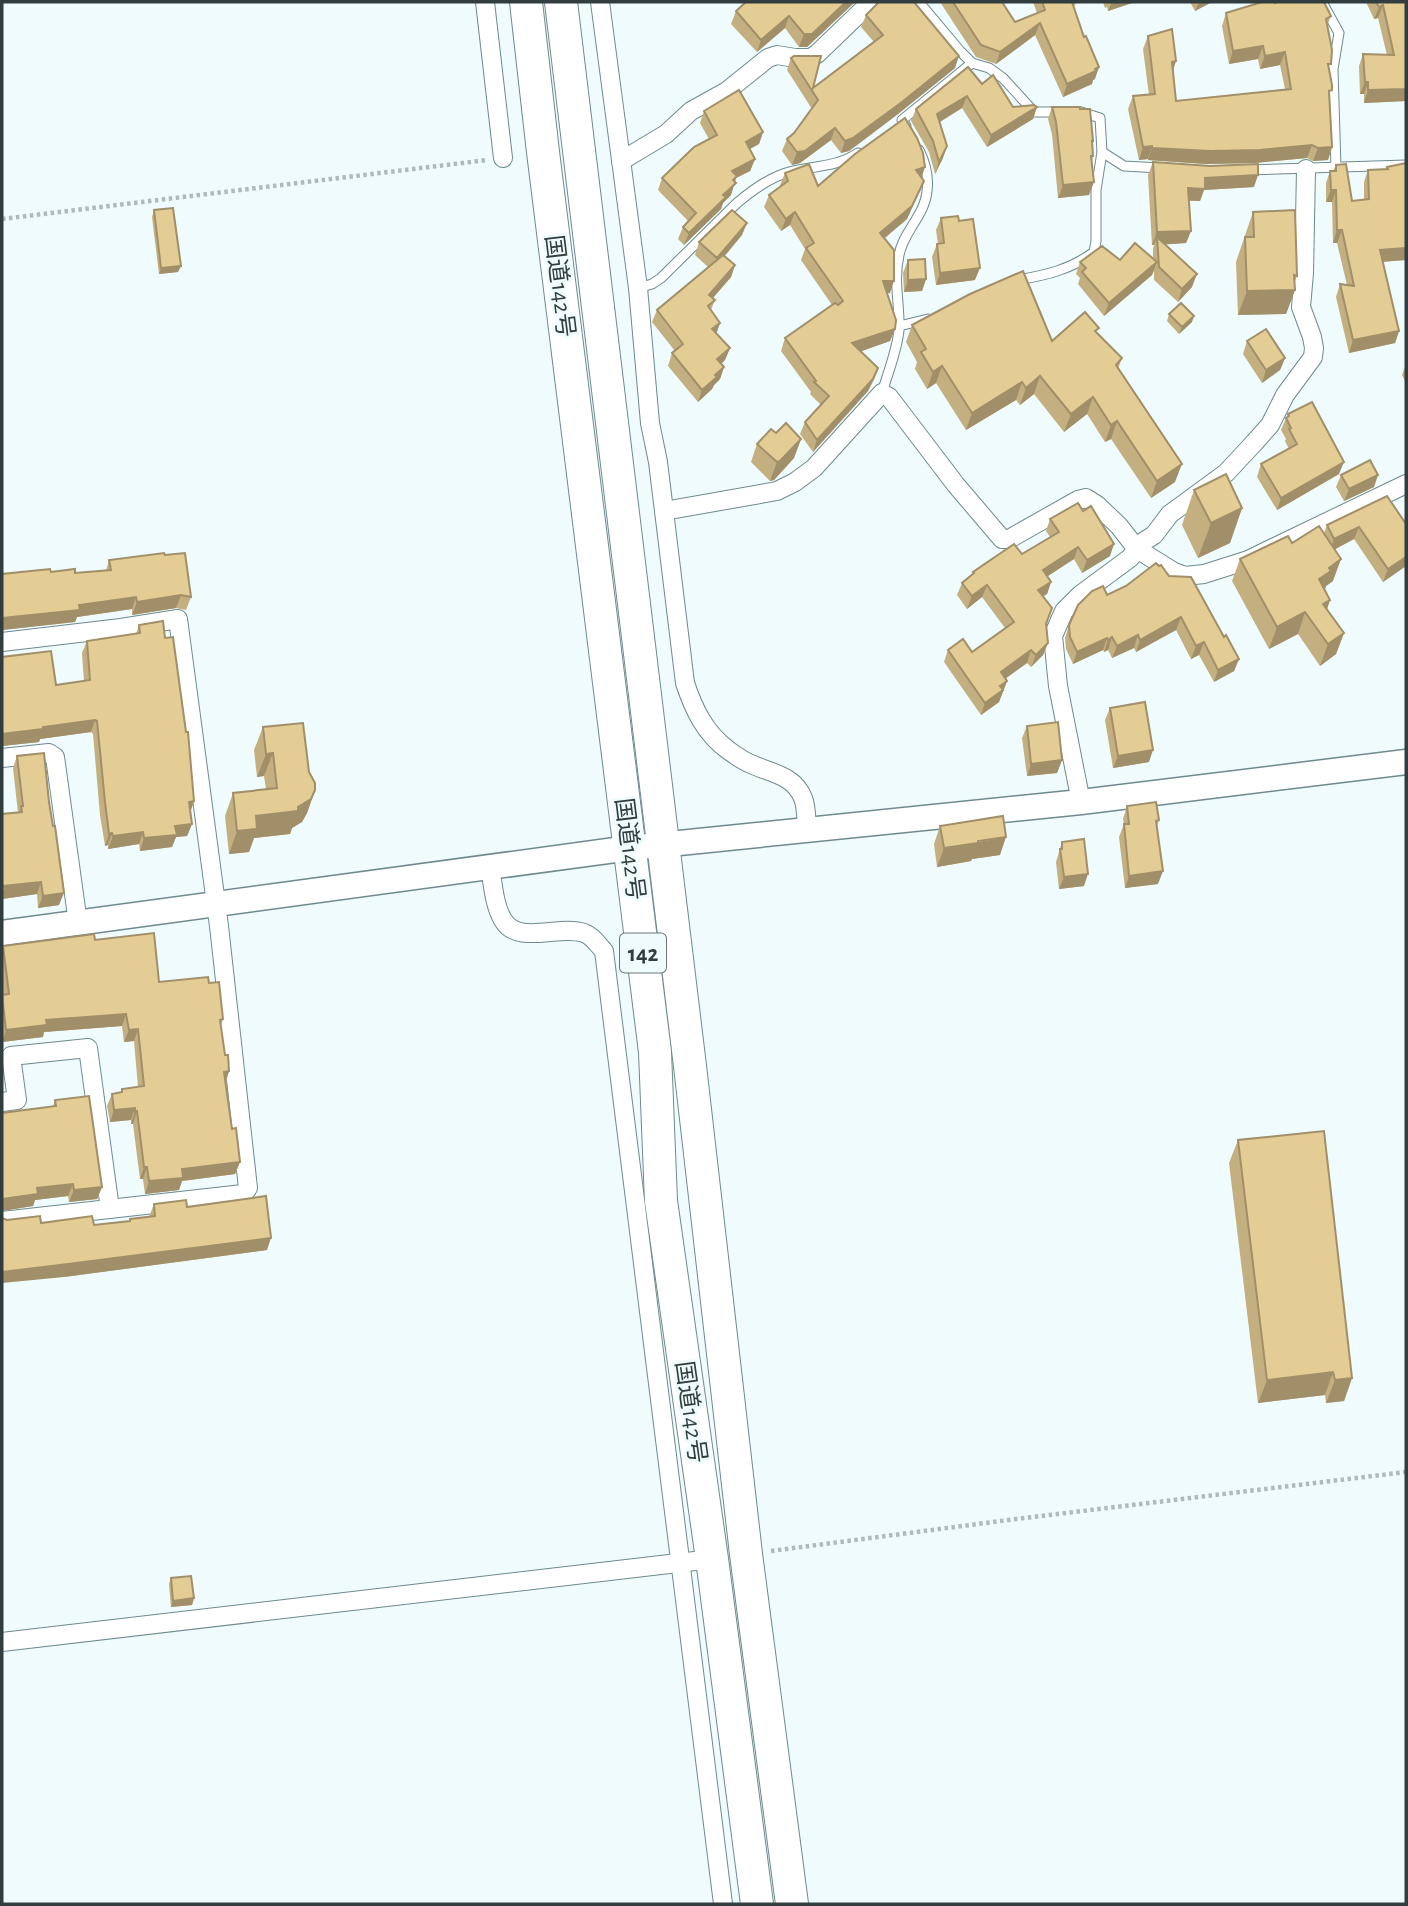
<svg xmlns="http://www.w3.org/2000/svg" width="1408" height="1906" font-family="'Alegreya Sans','Noto Sans JP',sans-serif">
<rect width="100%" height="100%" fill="#effbfd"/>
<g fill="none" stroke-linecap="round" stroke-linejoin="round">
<defs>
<g id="lane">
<polyline points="1322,2 1339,33 1333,69 1336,168"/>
<polyline points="972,63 989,68 1003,78 1034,112 1060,112"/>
<polyline points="1081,112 1100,118 1102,152"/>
<polyline points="906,126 902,120 972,63 960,51 919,2"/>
<polyline points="1247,170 1406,165"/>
<path d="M1018 280C1046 275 1070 270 1094 252L1096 241V190L1102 152 1124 166 1160 168"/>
<path d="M638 288 652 284 661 278 737 203C751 191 771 177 789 172 812 166 838 167 858 153"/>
<polyline points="899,326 928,319"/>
<path d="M882 393C888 372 897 351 899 330 900 303 893 282 899 255 903 232 925 215 927 191 929 176 926 164 919 150"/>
</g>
<g id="street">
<polyline points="485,2 503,158"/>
<polyline points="600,2 638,288 650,423 658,462 664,511"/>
<polyline points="621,161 666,134 691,111 727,91 768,58 777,55 795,58 811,58 818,53 871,2"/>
<polyline points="2,642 121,628 178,619 219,926 248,1188 243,1194 2,1221"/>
<polyline points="2,758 49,753 55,757 78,923"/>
<polyline points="1081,802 1058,686 1053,636 1064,611 1080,595 1130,558 1143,542 1154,535 1170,514 1226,473 1254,443 1270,425 1285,395 1313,357 1314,348 1312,337 1301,307 1304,273 1306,169"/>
<path d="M807 830C806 820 807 808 803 798 794 775 770 773 751 764 743 761 735 755 728 750 705 733 694 710 685 683L664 511 777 491 795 482 814 468 882 393 889 397 956 485 1002 539H1009L1078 500 1086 498 1097 505 1119 526 1137 549 1174 572 1185 576 1204 574 1248 560 1406 484"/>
<path d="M490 867C493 884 494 905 503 920 518 946 560 924 584 933 593 936 598 945 604 951L723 1904"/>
<polyline points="2,1102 17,1100 11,1056 88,1048 110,1209"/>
<polyline points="2,1642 712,1559"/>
</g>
<polyline id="secondary" points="2,933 630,848 1081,802 1406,762"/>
<g id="highway">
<polyline points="526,2 543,152 655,1052 661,1201 712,1559 757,1904"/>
<polyline points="561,2 690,1066 746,1554 792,1904"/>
</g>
</defs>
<use href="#lane" stroke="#6e8a8f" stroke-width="11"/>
<use href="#street" stroke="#6e8a8f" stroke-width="20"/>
<use href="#secondary" stroke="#6e8a8f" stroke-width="27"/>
<use href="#highway" stroke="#6e8a8f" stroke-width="34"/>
<g stroke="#aebabc" stroke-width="4.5" stroke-dasharray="3.5 3.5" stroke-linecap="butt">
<polyline points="2,219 487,160"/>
<polyline points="771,1551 1016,1519 1406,1472"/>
</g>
<use href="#lane" stroke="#fff" stroke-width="9"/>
<use href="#street" stroke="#fff" stroke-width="18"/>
<use href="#secondary" stroke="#fff" stroke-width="24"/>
<use href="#highway" stroke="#fff" stroke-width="32"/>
</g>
<g fill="#c4af80">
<polygon points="855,2 807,47 799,47 785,28 757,52 731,24 736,11"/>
<polygon points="940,2 1002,2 1015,22 1037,13 1033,2 1076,2 1074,7 1095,79 1093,80 1092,84 1063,97 1035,35 996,64 976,57"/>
<polygon points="1103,2 1135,2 1108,11 1107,7 1105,8"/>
<polygon points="1190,2 1212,2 1195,11"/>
<polygon points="1366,2 1406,2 1406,101 1364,103 1364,94 1360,94 1359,66 1363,54 1387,55 1378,18 1374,19"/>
<polygon points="1275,3 1331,16 1327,26 1329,97 1332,147 1328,160 1313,161 1307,158 1255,163 1206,164 1148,160 1148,159 1139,160 1128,109 1133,96 1149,95 1143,49 1148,36 1176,101 1285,89 1280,65 1260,69 1258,59 1229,64 1222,26 1226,13"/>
<polygon points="866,15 955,68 898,114 849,151 841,153 831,140 800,163 792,165 782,151 787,139 794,133 812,109 787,70 791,58 813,88 874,42 861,27"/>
<polygon points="982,84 1013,107 1037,107 1033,119 987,147 962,108 940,122 943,158 935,174 929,152 911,121 916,109"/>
<polygon points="1052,107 1093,141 1092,144 1093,156 1092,161 1089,195 1058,198 1052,134 1048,119"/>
<polygon points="704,111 763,132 759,144 749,149 755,159 750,171 736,178 731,195 723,203 721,209 684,245 678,239 683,227 688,221 658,190 662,178 709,139 700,123"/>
<polygon points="1153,162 1254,187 1204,190 1200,201 1189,201 1191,231 1186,243 1165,244 1192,287 1178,302 1154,280 1154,270 1152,275 1104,316 1078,284 1080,278 1076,274 1080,262 1153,259 1153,249 1154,245 1152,245 1148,175"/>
<polygon points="1406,163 1406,260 1383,262 1399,331 1395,343 1349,353 1336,297 1340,284 1347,285 1337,243 1333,243 1332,202 1326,202 1326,183 1330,171 1333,171 1336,165 1352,201 1364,200 1364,182 1368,170 1386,169 1387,167"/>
<polygon points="785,173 818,186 922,177 924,181 907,219 885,238 890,293 887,293 895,329 890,341 861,351 878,368 874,380 868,391 813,452 800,434 805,422 821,405 810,394 811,392 781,351 785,338 832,305 801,260 805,249 790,225 781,231 764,207 769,195 781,187 780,185"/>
<polygon points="154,210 178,272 159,274 152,217"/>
<polygon points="1253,212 1297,276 1294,284 1295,290 1286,314 1238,315 1236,262"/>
<polygon points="941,218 959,221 975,280 936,285 932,257 937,244 938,244 936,230"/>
<polygon points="742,235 725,256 735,265 731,277 713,298 715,300 711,310 716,334 730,348 725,360 721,364 724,367 720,379 714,385 712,389 698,402 668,366 672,353 675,351 652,322 657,310 708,267 695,255 699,242"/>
<polygon points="908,260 926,279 922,291 904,292 903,273"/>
<polygon points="1169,314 1192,322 1179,334 1167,321"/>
<polygon points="912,325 1052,341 1097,333 1122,358 1118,369 1175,482 1151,498 1111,439 1105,442 1087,414 1064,432 1034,394 1020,405 1016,400 966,430 936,383 927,389 915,369 917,362 906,342"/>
<polygon points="1247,341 1285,358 1280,370 1262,383 1243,354"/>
<polygon points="1406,364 1406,383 1402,375"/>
<polygon points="1288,414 1339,474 1277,510 1257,477 1261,464 1289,449 1285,441 1286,439 1281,430 1286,418"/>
<polygon points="776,433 801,439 794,458 774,480 770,481 751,462 757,444"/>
<polygon points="1341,475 1374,487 1344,501 1336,487"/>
<polygon points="1194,490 1242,508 1230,543 1198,558 1182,525"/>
<polygon points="1050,519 1110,556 1082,573 1074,559 1047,576 1051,582 1047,594 1043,596 1048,643 1043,655 1031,667 1027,663 1005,678 1007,681 999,702 981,715 944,662 948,650 972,652 1005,628 982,597 967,609 957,595 962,583 972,575 973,572 1022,554 1050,537 1046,531"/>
<polygon points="1406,524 1406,566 1383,582 1354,539 1335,549 1333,581 1326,586 1325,590 1327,610 1344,633 1336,654 1320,666 1298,634 1269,649 1232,581 1240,559 1324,533 1327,525"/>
<polygon points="165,555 191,597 186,610 176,608 132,615 132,609 77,617 75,622 2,630 2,574 51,572 75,573 106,571 109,560"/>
<polygon points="1169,576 1224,637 1239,659 1234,671 1214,682 1199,655 1191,659 1176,630 1136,652 1134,648 1112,658 1108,650 1104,652 1103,650 1073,664 1066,649 1065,638 1069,625 1107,595"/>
<polygon points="139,625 165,638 194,801 190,812 192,824 187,836 176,837 172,847 140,851 139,844 108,849 108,845 105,846 100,815 93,734 91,732 40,739 39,742 2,746 2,657 56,685 84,681 82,653 87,641 136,634"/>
<polygon points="1110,708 1149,762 1113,768 1105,720"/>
<polygon points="1027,726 1062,760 1057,773 1027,776 1022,738"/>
<polygon points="263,727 309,772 315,790 307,813 302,822 292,828 290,834 254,838 249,852 229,854 225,816 233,793 266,789 264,776 257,777 254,750"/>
<polygon points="17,756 59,905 38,908 37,894 2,899 18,813 13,768"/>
<polygon points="1127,806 1159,820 1157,826 1158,884 1125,888 1119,837 1124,824 1123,819"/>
<polygon points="940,826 1000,855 972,859 971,861 937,867 934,844"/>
<polygon points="1062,842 1084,886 1059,889 1056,862"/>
<polygon points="95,940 159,982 209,983 223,1019 221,1026 225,1055 229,1071 226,1082 232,1129 240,1162 235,1174 182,1181 179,1190 145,1194 143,1179 140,1179 133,1124 131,1124 131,1120 110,1122 107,1106 112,1094 121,1093 122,1089 138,1087 134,1041 124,1042 122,1026 44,1032 43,1037 2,1042 2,995 3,994 2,985 2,949 3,946"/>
<polygon points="55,1100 102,1187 97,1199 69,1202 68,1196 35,1200 33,1206 2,1211 2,1113 53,1106"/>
<polygon points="1238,1140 1352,1378 1344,1401 1326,1403 1325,1395 1258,1403 1229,1163"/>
<polygon points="154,1204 187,1207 267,1250 64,1277 7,1220 41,1223 94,1225 129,1221 130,1219 149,1217"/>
<polygon points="171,1578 194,1598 192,1605 171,1607 169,1584"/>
</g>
<g fill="#a08f68">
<polygon points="846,2 855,2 807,47 799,47 804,34"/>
<polygon points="1112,2 1135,2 1108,11"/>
<polygon points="1199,2 1212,2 1195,11"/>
<polygon points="1383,5 1378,18 1374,19 1379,7"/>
<polygon points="789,16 785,28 757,52 761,40"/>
<polygon points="1040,23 1035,35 996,64 1000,52"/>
<polygon points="1263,46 1258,59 1229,64 1233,51"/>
<polygon points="1285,52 1280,65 1260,69 1265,56"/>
<polygon points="959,56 955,68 898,114 849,151 841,153 845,141"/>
<polygon points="1176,61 1172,74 1172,62"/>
<polygon points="1099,67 1095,79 1093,80 1092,84 1063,97 1067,84"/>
<polygon points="1365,82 1368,82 1364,94 1360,94"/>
<polygon points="1406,89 1406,101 1364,103 1368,90"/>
<polygon points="967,96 962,108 933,126 937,114"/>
<polygon points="1037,107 1033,119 987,147 991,135"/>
<polygon points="835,128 831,140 800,163 792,165 797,152"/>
<polygon points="763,132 759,144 741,154 746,142"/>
<polygon points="1312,145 1307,158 1255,163 1206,164 1148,160 1152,148"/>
<polygon points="947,146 943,158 935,174 939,162"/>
<polygon points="1152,146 1148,159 1139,160 1143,147"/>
<polygon points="1332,147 1328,160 1313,161 1318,148"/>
<polygon points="755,159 750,171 736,178 731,195 723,203 721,209 684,245 689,233 732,171"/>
<polygon points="925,167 921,179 916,170"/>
<polygon points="1258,175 1254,187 1204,190 1200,201 1184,200 1188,188 1205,178"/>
<polygon points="924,181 907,219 876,245 880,233"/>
<polygon points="1094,182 1089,195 1058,198 1063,185"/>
<polygon points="1331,190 1336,190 1332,202 1326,202"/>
<polygon points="795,212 790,225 781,231 786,219"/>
<polygon points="747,223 742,235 712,270 717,258"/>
<polygon points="1337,230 1342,230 1337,243 1333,243"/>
<polygon points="1191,231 1186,243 1158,245 1157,237 1154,245 1152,245 1157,232"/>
<polygon points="1406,248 1406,260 1376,262 1380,250"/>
<polygon points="1157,262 1152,275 1104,316 1109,303"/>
<polygon points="735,265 731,277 705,307 709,295"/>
<polygon points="181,266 178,272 159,274 161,268"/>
<polygon points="980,268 975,280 936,285 940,273"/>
<polygon points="1197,274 1192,287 1178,302 1182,289"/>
<polygon points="926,279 922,291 904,292 908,280"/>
<polygon points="883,281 894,281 890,293 878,294"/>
<polygon points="1295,290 1286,314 1238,315 1247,291"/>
<polygon points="1194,316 1192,322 1179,334 1182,327"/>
<polygon points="720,323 716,335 712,329"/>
<polygon points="895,329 890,341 848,356 852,343"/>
<polygon points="1399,331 1395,343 1349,353 1353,340"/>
<polygon points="730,348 725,360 713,372 717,359"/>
<polygon points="1285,358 1280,370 1262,383 1266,370"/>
<polygon points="942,366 936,383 927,389 933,372"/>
<polygon points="724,367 720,379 714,385 712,389 698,402 702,390 715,375"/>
<polygon points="878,368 868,391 813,452 817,440"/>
<polygon points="1040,376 1034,394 1020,405 1026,388"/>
<polygon points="1022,382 1016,400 966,430 972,413"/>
<polygon points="1093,397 1087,414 1064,432 1071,414"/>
<polygon points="1117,421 1111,439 1105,442 1111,425"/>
<polygon points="801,439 794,458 774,480 770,481 777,462"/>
<polygon points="1344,462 1339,474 1277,510 1281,498"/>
<polygon points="1182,464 1175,482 1151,498 1157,481"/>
<polygon points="1378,475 1374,487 1344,501 1349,489"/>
<polygon points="1242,508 1230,543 1198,558 1211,523"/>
<polygon points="1359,527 1354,539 1330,552 1334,539"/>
<polygon points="1114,544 1110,556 1082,573 1087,560"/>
<polygon points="1078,547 1074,559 1039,582 1043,570"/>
<polygon points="1406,557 1406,566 1383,582 1388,569"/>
<polygon points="1341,559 1333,581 1326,586 1323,593 1319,579 1329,568"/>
<polygon points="1051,582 1047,594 1034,602 1038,590"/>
<polygon points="987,585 982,597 967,609 972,596"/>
<polygon points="181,595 176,608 132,615 137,602"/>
<polygon points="136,597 132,609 77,617 75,622 2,630 2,618 79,605"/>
<polygon points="1330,600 1323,622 1323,604"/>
<polygon points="1305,612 1298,634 1269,649 1277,627"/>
<polygon points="1181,617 1176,630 1136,652 1140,640"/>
<polygon points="1344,633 1336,654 1320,666 1328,644"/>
<polygon points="1138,635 1134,648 1112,658 1117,646"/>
<polygon points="1112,637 1108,650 1104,652 1108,640"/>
<polygon points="1107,638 1103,650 1073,664 1077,652"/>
<polygon points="1204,642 1199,655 1191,659 1196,646"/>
<polygon points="1048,643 1043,655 1031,667 1036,655"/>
<polygon points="1031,650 1027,663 997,685 1001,672"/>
<polygon points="1239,659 1234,671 1214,682 1218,670"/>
<polygon points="1007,681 999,702 981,715 985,703 1000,686"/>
<polygon points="95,720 91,732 40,739 39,742 2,746 2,734 43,727"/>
<polygon points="1153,750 1149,762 1113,768 1118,756"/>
<polygon points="273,753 264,776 257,777 266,754"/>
<polygon points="1062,760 1057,773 1027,776 1031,764"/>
<polygon points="315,790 307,813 302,822 292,828 290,834 254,838 249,852 229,854 237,831 256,816 298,807"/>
<polygon points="194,801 190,813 189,802"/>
<polygon points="192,824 187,836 176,837 172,847 140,851 144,838 175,826"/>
<polygon points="143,832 139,844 108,849 113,836"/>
<polygon points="112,833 108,845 105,846 109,834"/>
<polygon points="1006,837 1000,855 972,859 971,861 937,867 944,848"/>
<polygon points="1163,871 1158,884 1125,888 1129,876"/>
<polygon points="1088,874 1084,886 1059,889 1064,877"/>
<polygon points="41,882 37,894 2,899 2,891 4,886"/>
<polygon points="64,893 59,905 38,908 43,896"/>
<polygon points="126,1014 122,1026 44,1032 43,1037 2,1042 6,1030 46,1020"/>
<polygon points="138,1029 134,1041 124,1042 129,1030"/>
<polygon points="229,1071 225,1083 224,1072"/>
<polygon points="135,1108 131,1120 110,1122 114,1110"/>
<polygon points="137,1111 133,1124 131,1124 135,1112"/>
<polygon points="240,1162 235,1174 182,1181 179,1190 145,1194 149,1181 182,1169"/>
<polygon points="144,1167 147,1167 143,1179 140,1179"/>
<polygon points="73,1184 68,1196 35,1200 33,1206 2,1211 2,1199 37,1188"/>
<polygon points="102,1187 97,1199 69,1202 74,1190"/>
<polygon points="271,1238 267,1250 64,1277 2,1283 2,1272"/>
<polygon points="1333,1372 1325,1395 1258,1403 1267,1380"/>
<polygon points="1352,1378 1344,1401 1326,1403 1335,1380"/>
<polygon points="194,1598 192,1605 171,1607 173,1601"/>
</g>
<g fill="#e4cc95" stroke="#a08f68" stroke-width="2">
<polygon points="746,2 846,2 812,34 804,34 789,16 761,40 736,11"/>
<polygon points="879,2 914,2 959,56 902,102 853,138 845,141 835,128 805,151 797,152 787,139 794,133 818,100 791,58 794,56 821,56 813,88 883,35 866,15"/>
<polygon points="953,2 1002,2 1015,22 1045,10 1042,2 1072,2 1084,37 1086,36 1099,67 1095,69 1096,71 1067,84 1040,23 1000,52 981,45"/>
<polygon points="1262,2 1275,2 1275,3 1277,2 1324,2 1331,16 1326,19 1332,50 1331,64 1328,64 1332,85 1332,90 1329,91 1332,147 1318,148 1312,145 1260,150 1211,151 1152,148 1152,146 1143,147 1133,96 1155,94 1148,36 1172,29 1176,61 1172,62 1176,101 1291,89 1285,52 1265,56 1263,46 1233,51 1226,13"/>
<polygon points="1376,2 1406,2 1406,89 1368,90 1368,82 1365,82 1363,54 1394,55 1383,5 1379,7"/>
<polygon points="968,67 982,84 993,75 1013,107 1034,105 1037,107 991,135 967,96 937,114 947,146 939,162 933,141 916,109"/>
<polygon points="739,90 763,132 746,142 755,159 732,171 737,176 733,180 736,183 723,195 726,197 689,233 683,227 696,213 662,178 694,147 717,135 704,111"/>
<polygon points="1052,107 1080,107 1080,109 1090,109 1093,141 1092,141 1093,156 1091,156 1094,182 1063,185 1056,122"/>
<polygon points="905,118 917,138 923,153 925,167 916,170 924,181 912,206 880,233 894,250 894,281 883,281 896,320 895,329 852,343 878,368 873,379 817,440 805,422 829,396 814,382 816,381 785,338 835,303 838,305 843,301 806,248 814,243 795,212 786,219 769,195 788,181 785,173 809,164 818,186 855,154"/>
<polygon points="1153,162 1210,166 1258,164 1258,175 1205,178 1205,189 1188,188 1191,231 1157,232"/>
<polygon points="1406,163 1406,248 1380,250 1399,331 1353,340 1340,284 1354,286 1342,230 1337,230 1336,190 1331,190 1330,171 1336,171 1336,165 1346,164 1352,201 1369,199 1368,170 1388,169 1387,167"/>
<polygon points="173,208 181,266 161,268 154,210"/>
<polygon points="732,210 747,223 717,258 699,242"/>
<polygon points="1295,210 1297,276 1294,275 1295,290 1247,291 1245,237 1254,237 1253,212"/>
<polygon points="958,216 959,221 973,219 980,268 940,273 937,244 944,243 941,218"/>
<polygon points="1157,237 1197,274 1182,289 1159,267"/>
<polygon points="1135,243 1157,262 1109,303 1082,272 1086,268 1080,262 1102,246 1120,260"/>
<polygon points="723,255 735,265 709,295 715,300 708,306 720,323 712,329 730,348 717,359 724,367 715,375 717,377 702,390 672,353 683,344 657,310"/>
<polygon points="925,259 926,279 908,280 908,260"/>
<polygon points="1023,271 1052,341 1085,312 1099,328 1095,331 1122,358 1116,365 1182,464 1157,481 1117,421 1111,425 1093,397 1071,414 1040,376 1026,388 1022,382 972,413 942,366 933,372 921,352 926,349 912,325 970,294"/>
<polygon points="1181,303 1194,316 1182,327 1169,314"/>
<polygon points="1266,329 1285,358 1266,370 1247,341"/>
<polygon points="1312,402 1344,462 1281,498 1261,464 1297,444 1289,429 1291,428 1286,418 1289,416 1288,414"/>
<polygon points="786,423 801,439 780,461 777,462 757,444 771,429 776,433"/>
<polygon points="1370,460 1378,475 1349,489 1341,475"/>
<polygon points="1226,474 1242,508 1211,523 1194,490"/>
<polygon points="1387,496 1406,524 1406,557 1388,569 1359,527 1334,539 1327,525"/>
<polygon points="1078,503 1083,511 1091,506 1114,544 1087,560 1078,547 1043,570 1051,582 1038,590 1052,608 1046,624 1048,643 1036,655 1031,650 1001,672 1007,681 1000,686 1003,690 985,703 948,650 963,639 972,652 1014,622 987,585 972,596 962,583 974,573 973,572 1014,544 1022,554 1059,532 1050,519"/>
<polygon points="1319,526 1341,559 1329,568 1331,571 1319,579 1330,600 1323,604 1344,633 1328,644 1305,612 1277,627 1240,559 1288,536 1292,543"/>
<polygon points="164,553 165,555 185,553 191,597 181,595 137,602 136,597 79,605 80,610 2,618 2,574 50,569 51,572 75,569 75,573 111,570 109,560"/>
<polygon points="1156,563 1159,566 1161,565 1169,576 1191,577 1224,637 1226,635 1239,659 1218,670 1204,642 1196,646 1181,617 1140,640 1138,635 1117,646 1112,637 1108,640 1107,638 1077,652 1070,637 1069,625 1078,605 1092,591 1103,586 1107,595 1126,586"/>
<polygon points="163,621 165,638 173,637 186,732 188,732 194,801 189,802 192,824 175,826 177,835 144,838 143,832 113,836 112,833 109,834 105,802 97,721 95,720 43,727 43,729 2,734 2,657 51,651 56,685 90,680 87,641 140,633 139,625"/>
<polygon points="1145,702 1153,750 1118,756 1110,708"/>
<polygon points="1058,722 1062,760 1031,764 1027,726"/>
<polygon points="303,723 309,772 315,783 315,790 311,799 298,807 298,811 256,816 257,829 237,831 233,793 277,788 273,753 266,754 263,727"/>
<polygon points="44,753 49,802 53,826 55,826 64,893 43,896 41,882 4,886 5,891 2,891 2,814 22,812 21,806 23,806 17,756"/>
<polygon points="1156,802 1159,820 1156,821 1163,871 1129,876 1124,824 1129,824 1127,806"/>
<polygon points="1003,816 1006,837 978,841 978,843 944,848 940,826"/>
<polygon points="1084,839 1088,874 1064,877 1060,849 1062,849 1062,842"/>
<polygon points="154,933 159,982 208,977 209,983 219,982 223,1019 220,1020 225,1055 228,1055 229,1071 224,1072 232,1129 236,1128 240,1162 182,1169 183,1178 149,1181 147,1167 144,1167 137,1111 135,1112 135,1108 114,1110 112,1094 122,1092 122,1089 144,1086 138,1029 129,1030 126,1014 46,1020 47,1025 6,1030 2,995 9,994 3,946 94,934 95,940"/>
<polygon points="89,1096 102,1187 74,1190 73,1184 37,1188 38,1194 2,1199 2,1113 56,1106 55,1100"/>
<polygon points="1324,1131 1352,1378 1335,1380 1333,1372 1267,1380 1238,1140"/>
<polygon points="266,1196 271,1238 68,1264 2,1272 2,1218 7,1220 40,1216 41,1223 92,1216 94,1225 130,1221 130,1219 155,1216 154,1204 186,1200 187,1207"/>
<polygon points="191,1576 194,1598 173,1601 171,1578"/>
</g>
<g text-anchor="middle" stroke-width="6" stroke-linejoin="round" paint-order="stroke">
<rect fill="#effbfd" stroke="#6a7678" stroke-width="2" x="620" y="933.5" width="46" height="39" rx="5"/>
<g font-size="23" font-weight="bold" fill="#313d3f">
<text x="643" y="961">142</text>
</g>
<g font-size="24" fill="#313d3f" stroke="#effbfd">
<text transform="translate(560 286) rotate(83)" y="8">国道142号</text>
<text transform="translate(630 849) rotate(83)" y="8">国道142号</text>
<text transform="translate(691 1412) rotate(82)" y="8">国道142号</text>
</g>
</g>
<rect width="1408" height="1906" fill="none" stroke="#313d3f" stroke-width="7"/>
</svg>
